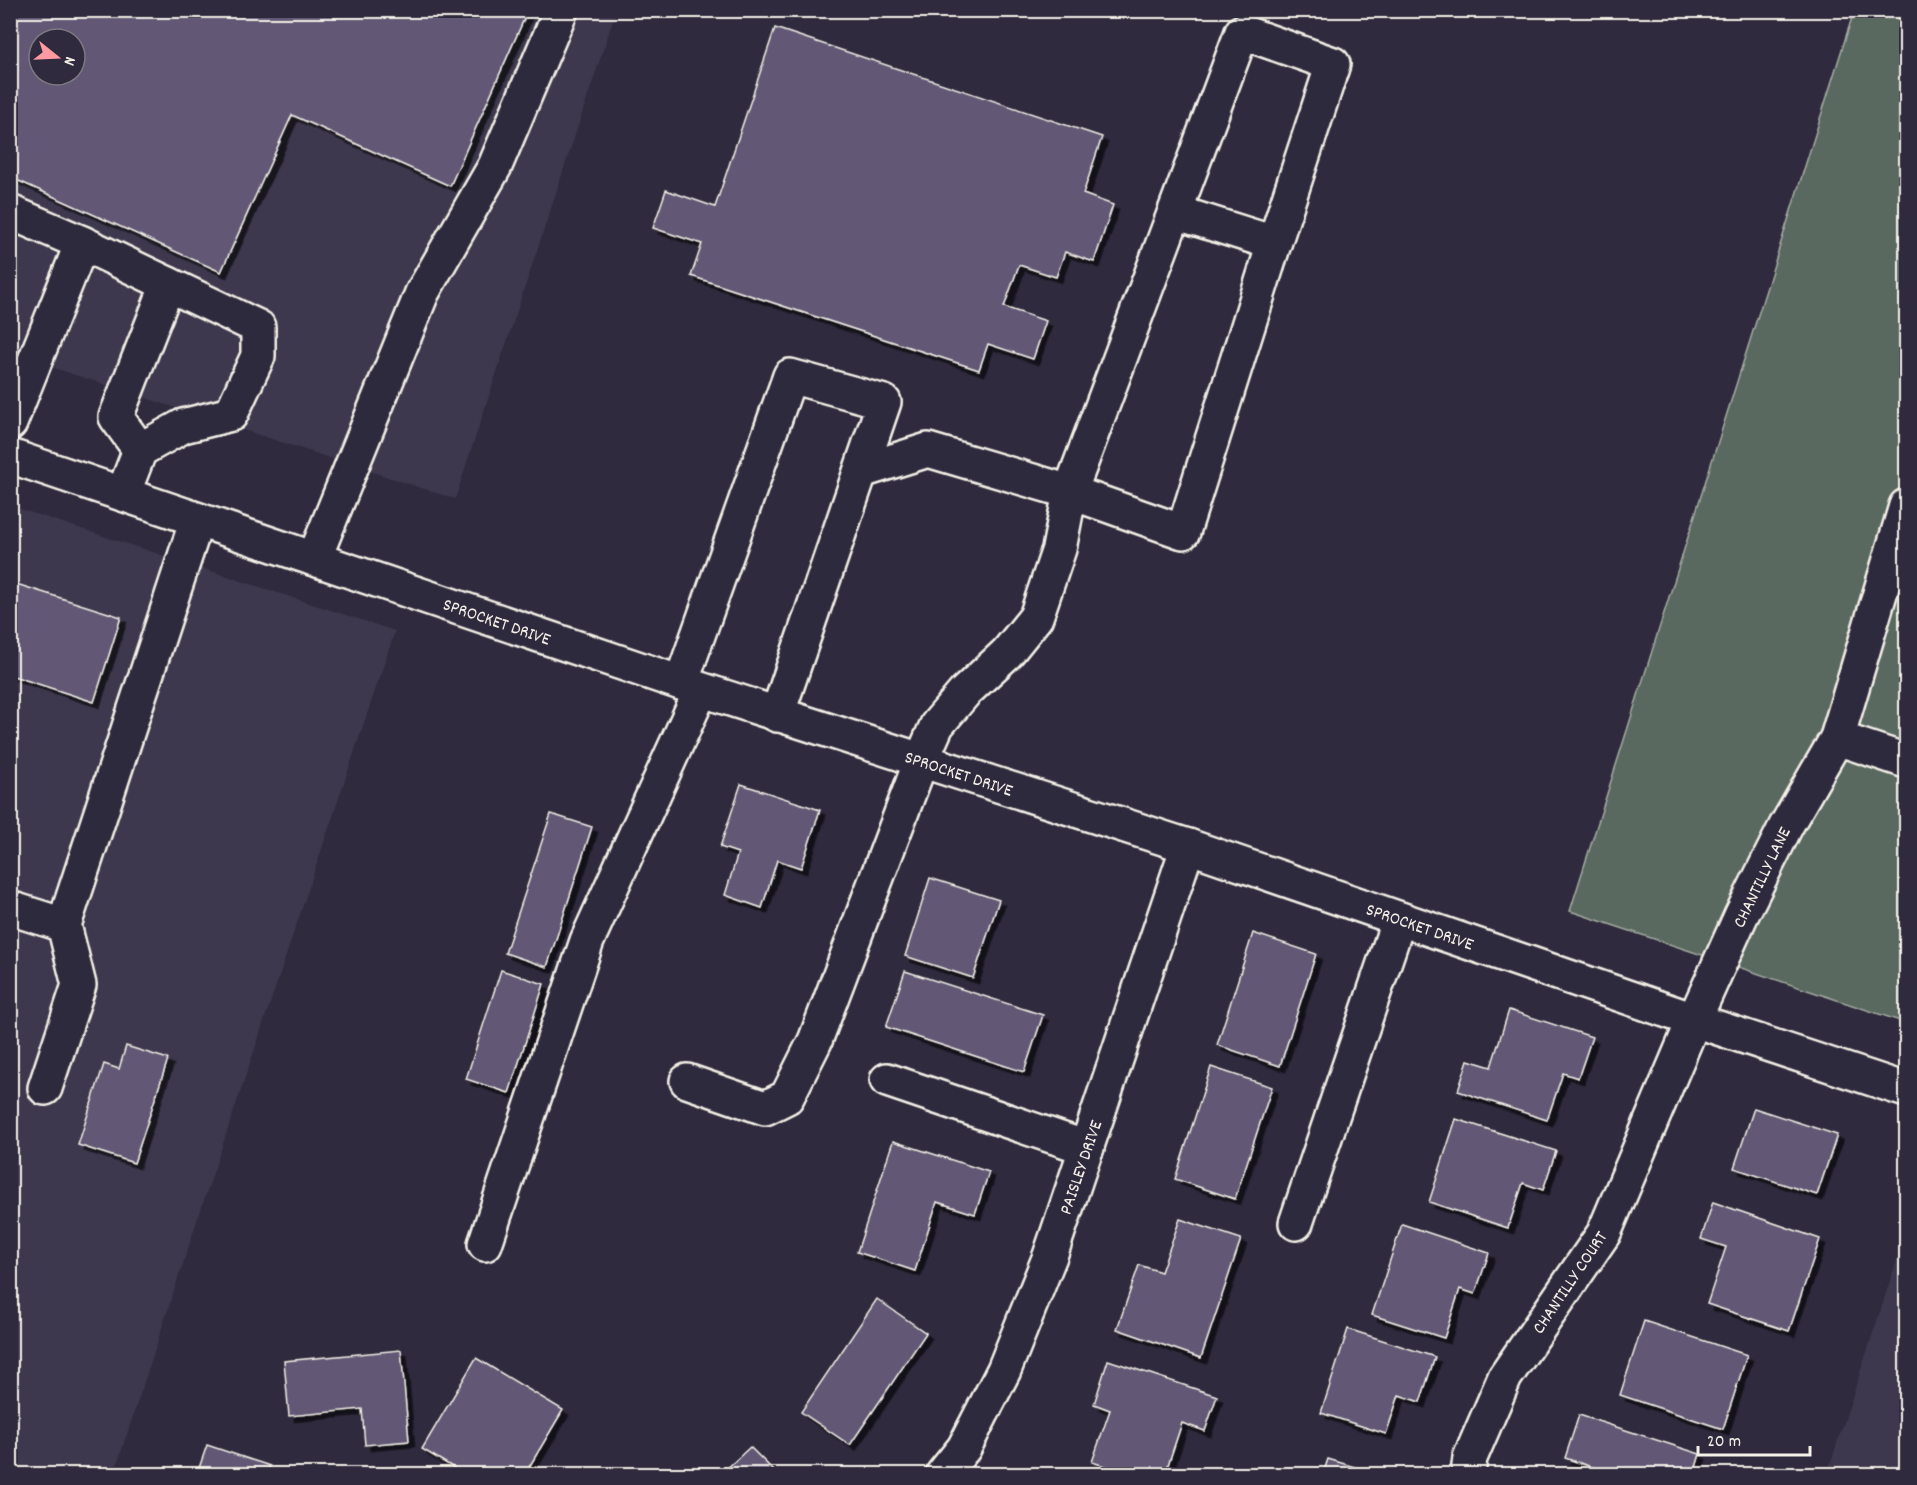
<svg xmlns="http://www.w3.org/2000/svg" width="1917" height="1485" font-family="Dekko,sans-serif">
<defs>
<filter id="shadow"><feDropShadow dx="5.5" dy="5.5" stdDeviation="0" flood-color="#0009"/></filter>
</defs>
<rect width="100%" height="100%" fill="#2f2a3d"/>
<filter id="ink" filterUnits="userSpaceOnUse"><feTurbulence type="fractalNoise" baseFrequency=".0167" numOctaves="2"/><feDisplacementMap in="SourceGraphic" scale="12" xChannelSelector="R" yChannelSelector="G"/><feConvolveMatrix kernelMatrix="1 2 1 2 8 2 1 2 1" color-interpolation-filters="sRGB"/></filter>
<g filter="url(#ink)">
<g fill="#3e384e" fill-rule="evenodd">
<path d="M11 11H616L455 499 11 354ZM39 39H75V75H39Z"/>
<polygon points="11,506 395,631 195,1227 114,1474 11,1474"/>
<polygon points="1906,1232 1906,1474 1827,1474"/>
</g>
<polygon fill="#5a6960" stroke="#a7ada4" stroke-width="1.5" points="1854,11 1906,11 1906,1023 1570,911"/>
<g fill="#625875" stroke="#f4f1e8" stroke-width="1.5" fill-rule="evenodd" filter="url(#shadow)">
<path d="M10 10H528L450 186 292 115 221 272 10 177ZM39 39H75V75H39Z"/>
<polygon points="775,28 1102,137 1083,194 1113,205 1094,262 1065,252 1056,277 1019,265 1004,307 1046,321 1033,359 988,344 979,370 691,276 702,244 653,228 666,190 715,207"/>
<polygon points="10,582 121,617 94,702 10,675"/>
<polygon points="741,784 820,810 801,868 777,860 762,908 725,895 738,853 720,847"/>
<polygon points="551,814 592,827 547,967 505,953"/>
<polygon points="930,878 999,900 973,978 905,956"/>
<polygon points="1253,933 1316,954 1280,1066 1217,1045"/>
<polygon points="501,970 544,984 509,1093 466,1079"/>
<polygon points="905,971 1043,1015 1024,1072 886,1027"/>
<polygon points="1509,1010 1592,1037 1578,1078 1563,1073 1547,1120 1458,1091 1468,1060 1491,1067"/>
<polygon points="126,1046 168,1059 134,1163 78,1145 104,1064 119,1069"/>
<polygon points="1211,1067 1272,1087 1235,1199 1175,1179"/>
<polygon points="1754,1108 1837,1135 1817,1195 1734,1168"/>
<polygon points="1456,1119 1556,1151 1543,1190 1523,1183 1508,1228 1429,1202"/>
<polygon points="893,1141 989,1172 975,1214 937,1202 915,1271 857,1252"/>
<polygon points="1713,1202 1820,1239 1789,1331 1707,1304 1726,1247 1701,1239"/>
<polygon points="1180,1219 1241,1239 1201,1358 1117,1329 1139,1265 1161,1272"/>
<polygon points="1402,1224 1489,1253 1475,1294 1460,1289 1444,1338 1372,1315"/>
<polygon points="877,1299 926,1333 850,1445 801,1412"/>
<polygon points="1644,1321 1747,1355 1723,1429 1620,1395"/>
<polygon points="1348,1329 1435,1357 1420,1402 1399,1395 1386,1434 1321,1413"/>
<polygon points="401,1350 409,1441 365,1445 362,1409 289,1416 284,1361"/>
<polygon points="476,1358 563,1410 525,1474 464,1474 422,1449"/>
<polygon points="1108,1360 1217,1396 1205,1431 1182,1423 1165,1474 1131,1474 1092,1462 1110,1410 1094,1404"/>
<polygon points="1579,1415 1700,1454 1694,1474 1599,1474 1601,1470 1565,1458"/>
<polygon points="207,1445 270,1466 268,1474 197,1474"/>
<polygon points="750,1447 777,1474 721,1474"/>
<polygon points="1328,1459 1378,1474 1323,1474"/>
</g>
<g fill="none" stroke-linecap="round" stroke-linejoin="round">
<defs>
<g id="minor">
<polyline points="10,212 82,243 258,327 258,356 231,414 183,426 140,450 123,494"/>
<polyline points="1175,212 1274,243"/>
<polyline points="10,423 82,243"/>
<polyline points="140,450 116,417 168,284"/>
<polyline points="10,456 681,683 1188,846 1694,1020 1906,1090"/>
<polyline points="314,559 422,293 495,166 561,10"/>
<polyline points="681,683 790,376 884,402 777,715"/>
<polyline points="1837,738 1906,761"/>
<polyline points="10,908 64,925"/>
<polyline points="887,1080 1087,1148"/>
<polyline points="687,1081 765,1108 787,1097 815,1041 921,761 937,725 965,692 1007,653 1036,617 1059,549 1070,492 1242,32 1333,64 1273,247 1183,532 1070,492 928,450 861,471"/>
<polyline points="45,1088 79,985 64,925 197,520"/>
<polyline points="1296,1223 1399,919"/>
<polyline points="485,1244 587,941 701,690"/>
<polyline points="943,1474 964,1448 1004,1370 1050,1256 1188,846"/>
<polyline points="1468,1474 1470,1458 1505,1377 1604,1233 1694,1020 1741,916 1786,826 1837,738 1906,506"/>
</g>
</defs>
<use href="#minor" stroke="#f4f1e8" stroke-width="38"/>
<use href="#minor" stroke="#2f2a3d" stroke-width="33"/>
</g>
</g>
<g text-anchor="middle" stroke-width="4.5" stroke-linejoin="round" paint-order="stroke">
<g font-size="18" fill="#f4f1e8" stroke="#2f2a3d">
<text transform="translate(497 621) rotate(19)" y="6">SPROCKET DRIVE</text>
<text transform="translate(959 773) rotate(18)" y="6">SPROCKET DRIVE</text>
<text transform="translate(1761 877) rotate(-64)" y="6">CHANTILLY LANE</text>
<text transform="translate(1420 926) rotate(19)" y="6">SPROCKET DRIVE</text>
<text transform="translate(1080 1167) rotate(-71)" y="6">PAISLEY DRIVE</text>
<text transform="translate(1569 1282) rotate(-56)" y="6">CHANTILLY COURT</text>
</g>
</g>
<rect width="1917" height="1485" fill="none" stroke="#2f2a3d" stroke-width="36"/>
<rect x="18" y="18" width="1881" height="1449" fill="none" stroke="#f4f1e8" stroke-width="2" filter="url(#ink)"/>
<g transform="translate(57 57) rotate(108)"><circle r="28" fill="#2f2a3d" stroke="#7e7a81" stroke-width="1.5"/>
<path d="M0-4.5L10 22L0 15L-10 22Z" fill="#ff9aa2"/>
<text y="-9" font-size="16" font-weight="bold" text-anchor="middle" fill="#f4f1e8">N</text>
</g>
<path d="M1698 1446v9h112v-9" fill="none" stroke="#f4f1e8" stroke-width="3"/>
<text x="1707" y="1446" font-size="18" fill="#f4f1e8" stroke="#2f2a3d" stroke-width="4.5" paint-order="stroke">20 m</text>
</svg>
